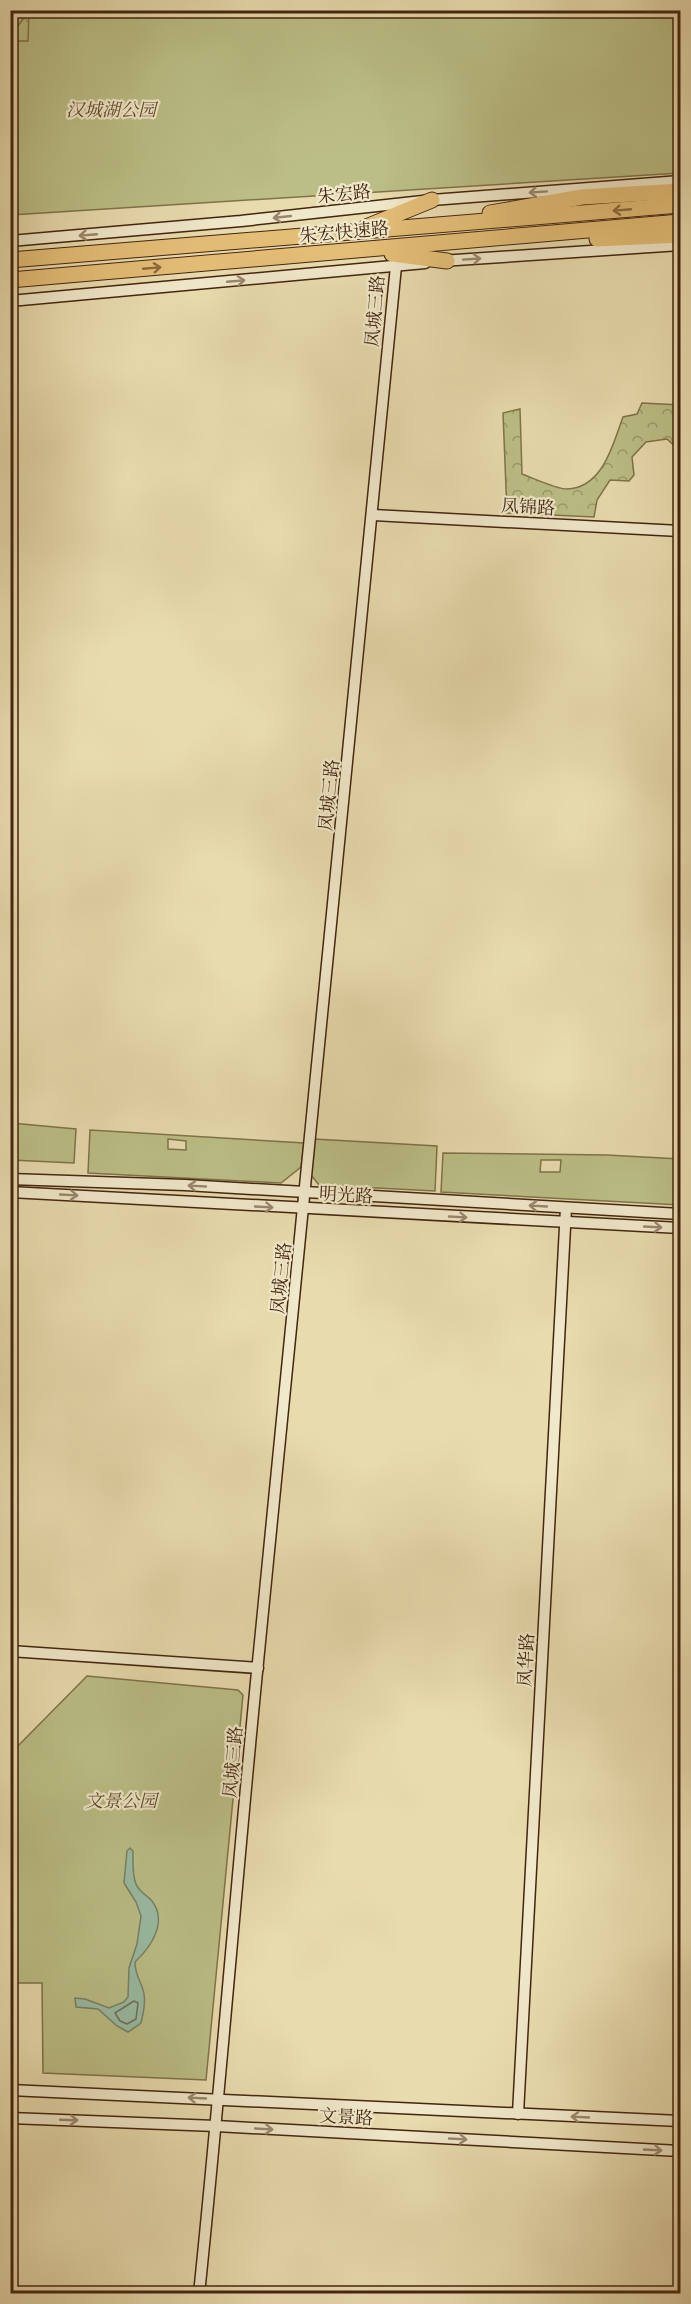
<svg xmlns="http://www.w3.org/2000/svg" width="691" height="2304" font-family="Vollkorn,'Noto Serif SC',serif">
<defs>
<pattern id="forest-crowns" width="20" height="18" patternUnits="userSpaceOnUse" patternTransform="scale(1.5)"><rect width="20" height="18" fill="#bbbe86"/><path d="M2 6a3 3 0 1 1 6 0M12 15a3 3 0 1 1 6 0" fill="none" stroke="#9a9a6c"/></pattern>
</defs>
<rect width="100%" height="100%" fill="#e8dbae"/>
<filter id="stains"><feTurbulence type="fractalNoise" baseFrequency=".00333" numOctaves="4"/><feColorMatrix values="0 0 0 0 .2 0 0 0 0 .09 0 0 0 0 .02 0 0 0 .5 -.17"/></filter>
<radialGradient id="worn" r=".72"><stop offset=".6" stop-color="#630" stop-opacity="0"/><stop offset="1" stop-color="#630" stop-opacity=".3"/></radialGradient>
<g fill="#bbbe86" stroke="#80724a" stroke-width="1.5" fill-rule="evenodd">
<polygon points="11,11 680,11 680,173 11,215"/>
<polygon points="11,1123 76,1129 74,1163 11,1160"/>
<path d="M90 1130 304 1143 301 1167 281 1183 88 1173ZM168 1139 186 1141V1150L168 1149Z"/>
<polygon points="314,1139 437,1146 435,1191 319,1185 311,1175"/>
<path d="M443 1153 607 1155 680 1159V1205L441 1192ZM541 1160H561L560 1172H540Z"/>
<polygon points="87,1676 238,1690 243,1695 206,2080 43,2073 42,1983 11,1983 10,1754"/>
</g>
<g fill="url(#forest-crowns)" stroke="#80724a" stroke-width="1.5">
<polygon points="29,11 28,41 11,41 11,28 17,27"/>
<path d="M642 403 680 405V451L667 439 646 442 632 457 634 475 629 481 610 480 597 500 594 517 507 513 503 413 520 409 522 474C533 478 556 489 567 489 603 488 613 444 623 417L637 414Z"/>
</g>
<path fill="#99bca4" stroke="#778068" stroke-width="1.5" d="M130 1848 133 1851C133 1861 132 1875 136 1884 139 1892 147 1895 152 1901 168 1922 151 1947 135 1962 135 1977 142 1982 144 1994 146 2004 143 2014 141 2023L128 2032 117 2026 98 2009 76 2007 75 1998 85 1999 109 2008 124 2002 128 1997 129 1968 137 1944 141 1916 136 1902 124 1883 127 1851Z"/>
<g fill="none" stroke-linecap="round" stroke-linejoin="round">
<polygon stroke="#6e705a" stroke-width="1.5" points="134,2001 138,2003 136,2019 127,2024 120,2021 115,2013"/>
<defs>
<g id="secondary">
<polyline points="10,241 241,221 432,200 680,181"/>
<polyline points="441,261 680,245"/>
<polyline points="10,301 425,263"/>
<polyline points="373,515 680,531"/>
<polyline points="10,1179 185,1185 680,1214"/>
<polyline points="10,1192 680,1228"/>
<polyline points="10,1651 258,1668"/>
<polyline points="10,2090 680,2121"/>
<polyline points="518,2114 566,1208"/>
<polyline points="10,2118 216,2126 680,2151"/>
<path d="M199 2294C221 2083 237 1872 258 1662 305 1197 354 732 396 266"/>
</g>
<g id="highway">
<polyline points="490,213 582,197 680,191"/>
<polyline points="366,227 432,200"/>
<polyline points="597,239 680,235"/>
<polyline points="392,254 447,261"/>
<polyline points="10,260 680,205"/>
<polyline points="10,280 680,222"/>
</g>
</defs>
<use href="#secondary" stroke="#44250f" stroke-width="13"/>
<use href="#highway" stroke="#44250f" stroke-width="17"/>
<use href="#secondary" stroke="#f0e8ca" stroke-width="10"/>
<use href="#highway" stroke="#e4be77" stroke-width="15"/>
</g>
<defs><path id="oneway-shaft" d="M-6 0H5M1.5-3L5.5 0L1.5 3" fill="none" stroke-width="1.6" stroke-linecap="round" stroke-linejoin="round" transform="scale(1.5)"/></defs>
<g stroke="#9a866c">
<use href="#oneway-shaft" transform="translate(538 192) rotate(176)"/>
<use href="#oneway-shaft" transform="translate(282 217) rotate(174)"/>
<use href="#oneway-shaft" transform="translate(88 235) rotate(175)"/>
<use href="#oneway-shaft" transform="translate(472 259) rotate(-4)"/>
<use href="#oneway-shaft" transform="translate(236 281) rotate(-5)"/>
<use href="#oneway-shaft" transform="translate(197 1186) rotate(-177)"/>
<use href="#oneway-shaft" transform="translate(69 1195) rotate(3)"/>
<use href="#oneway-shaft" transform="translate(538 1206) rotate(-177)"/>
<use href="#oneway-shaft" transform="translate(264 1207) rotate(3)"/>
<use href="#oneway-shaft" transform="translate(458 1217) rotate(3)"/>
<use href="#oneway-shaft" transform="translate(653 1227) rotate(3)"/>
<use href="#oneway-shaft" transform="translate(197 2098) rotate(-177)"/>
<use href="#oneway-shaft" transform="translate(580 2117) rotate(-177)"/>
<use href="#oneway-shaft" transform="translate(69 2120) rotate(2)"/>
<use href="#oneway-shaft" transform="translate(264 2129) rotate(3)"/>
<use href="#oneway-shaft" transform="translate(458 2139) rotate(3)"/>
<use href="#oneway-shaft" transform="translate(653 2150) rotate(3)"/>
</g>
<g stroke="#8c6a3e">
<use href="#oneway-shaft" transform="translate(622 210) rotate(175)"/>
<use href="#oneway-shaft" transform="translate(152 268) rotate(-5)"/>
</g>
<g text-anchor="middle" stroke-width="4.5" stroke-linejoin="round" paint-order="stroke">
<g font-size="18" font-style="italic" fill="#624b2d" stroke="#f0e8ca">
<text x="111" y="116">汉城湖公园</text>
<text x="121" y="1807">文景公园</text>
</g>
<g font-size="18" fill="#44250f" stroke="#f0e8ca">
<text transform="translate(344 194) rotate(-6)" y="6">朱宏路</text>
<text transform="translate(344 232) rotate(-5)" y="6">朱宏快速路</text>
<text transform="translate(375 311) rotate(-85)" y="6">凤城三路</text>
<text transform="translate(528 507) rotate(3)" y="6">凤锦路</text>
<text transform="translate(329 795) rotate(-84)" y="6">凤城三路</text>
<text transform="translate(346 1195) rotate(3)" y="6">明光路</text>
<text transform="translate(281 1278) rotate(-84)" y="6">凤城三路</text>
<text transform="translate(526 1660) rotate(-87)" y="6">凤华路</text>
<text transform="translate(233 1762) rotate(-85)" y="6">凤城三路</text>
<text transform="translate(346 2117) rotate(3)" y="6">文景路</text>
</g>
</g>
<rect width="691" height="2304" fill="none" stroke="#e8dbae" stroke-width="36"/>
<rect x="12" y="12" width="667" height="2280" fill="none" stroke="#44250f" stroke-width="3"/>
<rect x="18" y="18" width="655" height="2268" fill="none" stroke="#44250f" stroke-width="1.5"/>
<rect width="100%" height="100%" filter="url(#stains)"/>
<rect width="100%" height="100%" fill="url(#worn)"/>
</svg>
